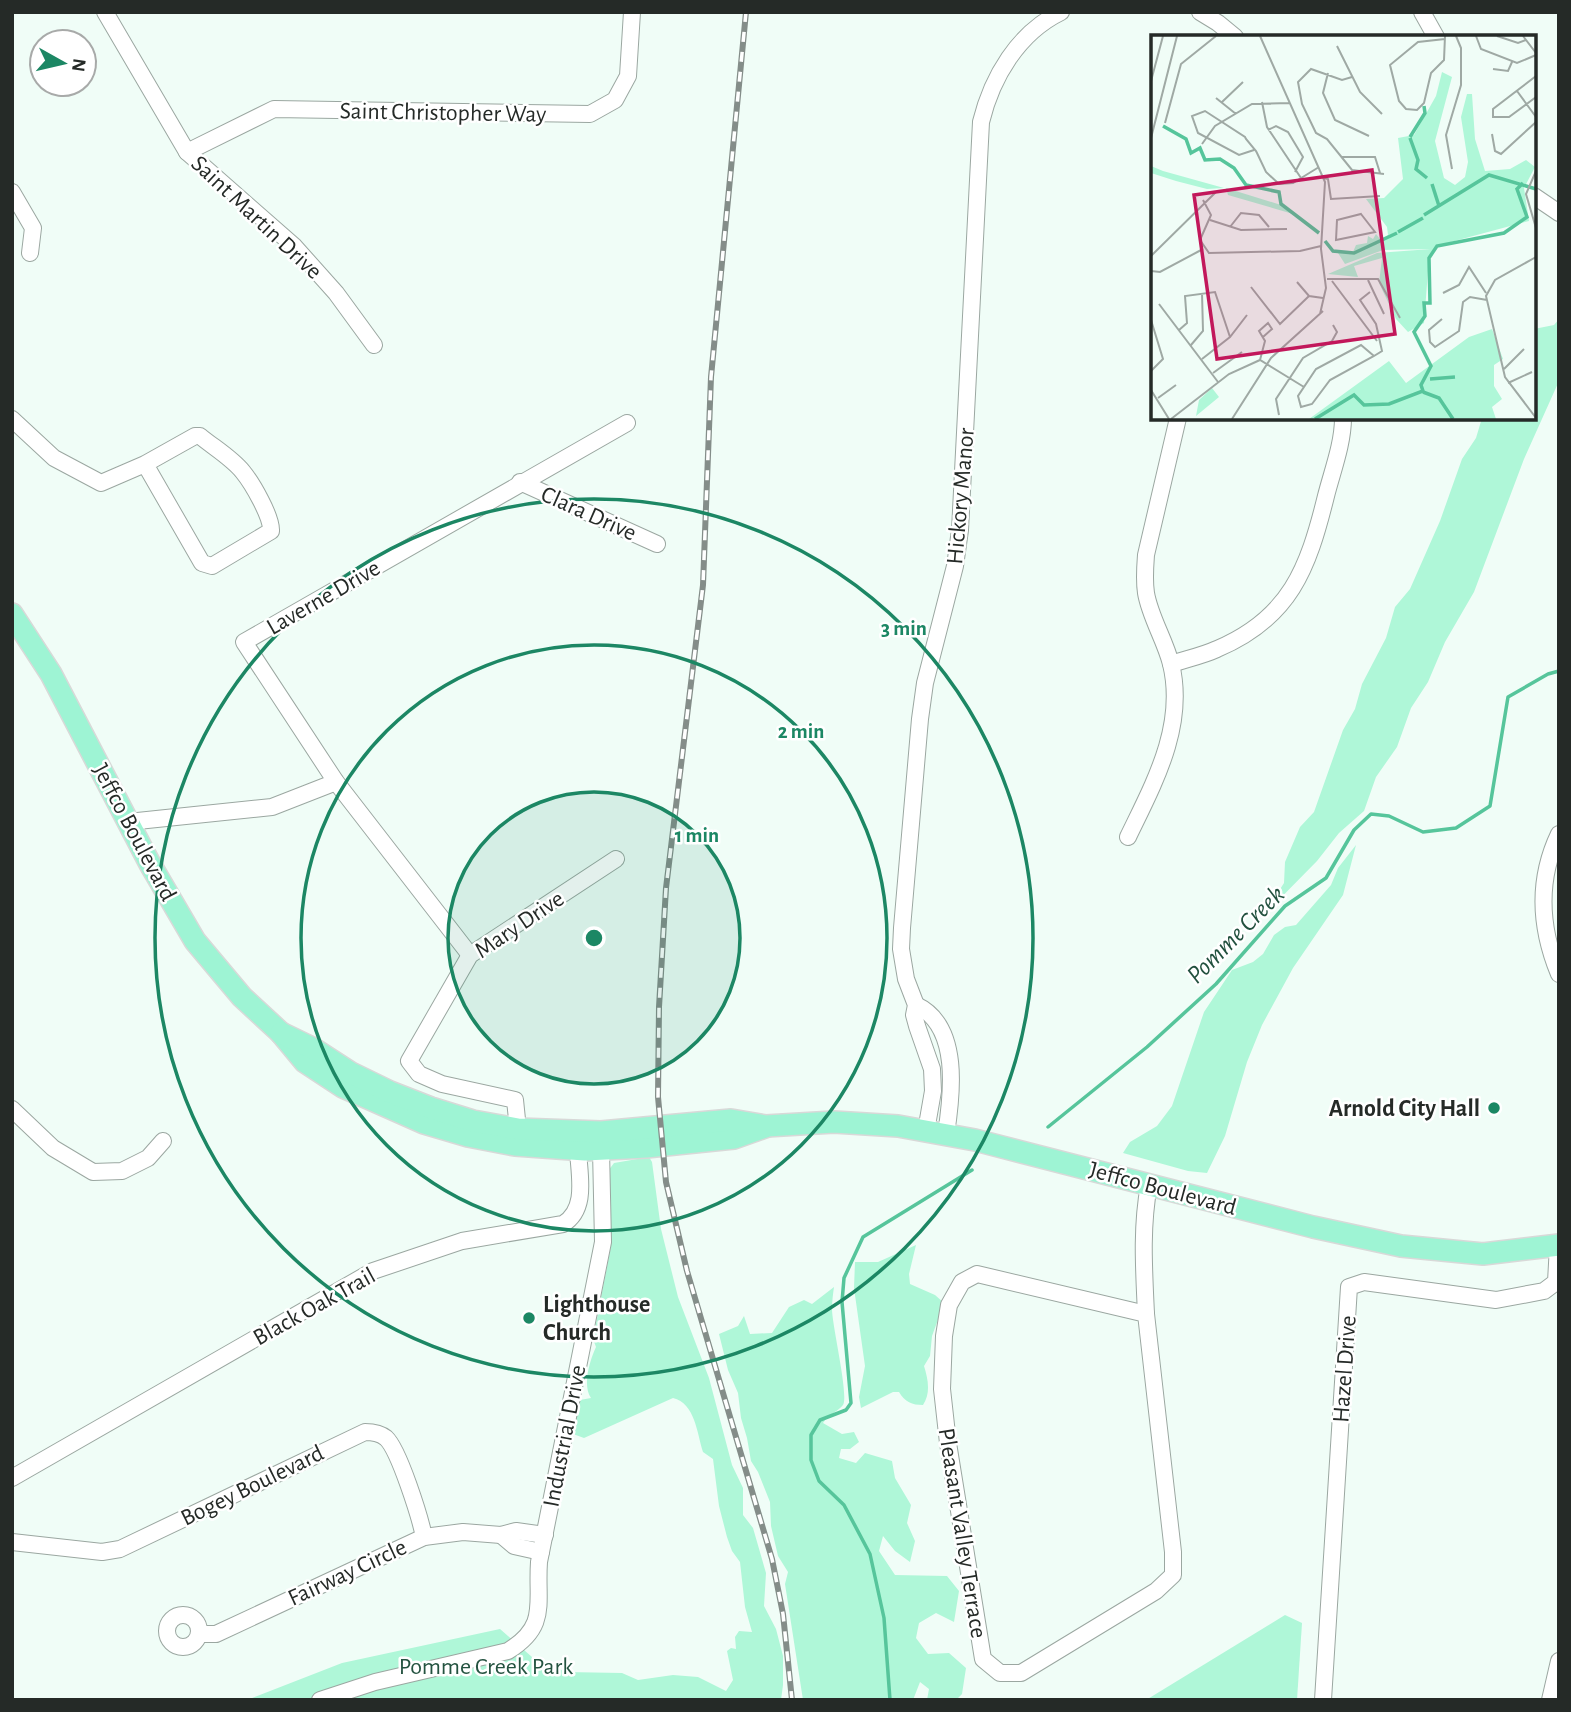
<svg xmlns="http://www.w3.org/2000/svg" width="1571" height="1712" font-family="'Alegreya Sans',sans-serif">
<rect width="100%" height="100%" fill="#f0fdf7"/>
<g fill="#aff7d8">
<polygon points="1559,319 1559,381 1524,459 1474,592 1445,642 1428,682 1411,708 1397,747 1376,777 1364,811 1339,833 1317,861 1263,916 1284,883 1285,862 1300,827 1314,812 1343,730 1355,709 1362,684 1386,638 1395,607 1410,589 1440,521 1462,459 1476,438 1482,418 1534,418 1534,329 1554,325"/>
<polygon points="1356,845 1343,895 1293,968 1262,1025 1247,1062 1225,1136 1207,1173 1188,1171 1123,1153 1130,1142 1157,1126 1172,1106 1204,1012 1232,970 1253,962 1263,954 1274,935 1285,927 1296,925 1331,885 1338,868"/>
<path d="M649 1157 652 1162 661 1229 678 1297 709 1378 732 1465 743 1488V1515L753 1528 766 1573 764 1606 776 1629 783 1656V1685L781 1700H247L342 1663 500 1629 532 1657 566 1672 622 1673 638 1680 673 1675 698 1677 726 1691 733 1680 727 1651 731 1648 736 1649 735 1637 739 1631 752 1632 745 1607 740 1562 732 1551 727 1537 719 1506 713 1459 703 1452C697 1433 695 1403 673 1398L584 1438 573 1434 580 1400 591 1398C582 1385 590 1360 596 1347L593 1339 611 1246 608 1171 614 1163Z"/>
<path d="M916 1245 909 1274 910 1284 935 1295 944 1303 932 1336 930 1356 924 1366C928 1379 931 1393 923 1405 912 1405 905 1402 899 1392H893L861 1408 859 1397 865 1366 854 1288 855 1262H878Z"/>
<path d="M834 1287C833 1294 832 1301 832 1309 832 1325 849 1396 843 1405 838 1412 829 1413 823 1423L842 1434 854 1432 859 1442 850 1449H841L839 1458 856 1463 865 1453 892 1461 895 1478 911 1505 907 1523 915 1541 910 1562 895 1551 883 1536 879 1551 895 1575 947 1576 959 1591 954 1622 936 1613 919 1623 916 1638 928 1654 949 1653 966 1668 962 1694 956 1700H927L929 1689 920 1682 913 1700H803L785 1584 788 1572 778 1556 771 1526 770 1502 758 1472 751 1461 747 1438 741 1418 738 1393 728 1370 719 1334 738 1326 744 1316 750 1334 772 1333 789 1307 804 1300 812 1304Z"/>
<polygon points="1285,1615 1302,1623 1297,1700 1146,1700"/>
</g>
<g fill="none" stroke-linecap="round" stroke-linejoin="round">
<g stroke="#56c59b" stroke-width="3.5">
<polyline points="1048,1127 1147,1047 1216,984 1285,906 1326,878 1354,830 1371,814 1389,816 1423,832 1456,828 1490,806 1508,697 1548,674 1559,671"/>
<polyline points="890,1700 884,1618 870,1554 844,1505 819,1481 811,1460 811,1435 820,1420 846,1410 851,1403 842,1302 844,1278 863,1237 972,1170"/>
</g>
<defs>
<g id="minor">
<polyline points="105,12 187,152 294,246 336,293 374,345"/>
<polyline points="1200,12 1218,23 1235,37"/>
<polyline points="1422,12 1436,37"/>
<polyline points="187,152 274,109 590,114 615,100 628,76 632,12"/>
<polyline points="12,192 33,228 30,253"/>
<polyline points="1534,196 1559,213"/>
<path d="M12 419 54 458 101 483 145 464 195 436H200C213 447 232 458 243 472 252 483 272 517 271 531L212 566 202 563 145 464"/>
<polyline points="520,482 657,544"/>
<path d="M1171 664C1186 659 1202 656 1217 649 1290 618 1308 569 1326 496 1332 472 1343 444 1343 418"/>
<polyline points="128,822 272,807 336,782"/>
<path d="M1559 834C1537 880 1540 928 1559 974"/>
<path d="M1128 837C1154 783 1186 726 1171 664 1165 640 1150 617 1146 593 1144 580 1145 568 1146 555L1178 418"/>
<polyline points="470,955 336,782 244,642 627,423"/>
<path d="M916 1005C961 1026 952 1095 946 1134"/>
<polyline points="12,1109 53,1148 93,1172 122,1171 148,1158 163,1141"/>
<polyline points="518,1129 515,1100 442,1084 419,1074 409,1061 470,955 616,859"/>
<path d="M926 1131 933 1091 932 1069 917 1026 914 1015 916 1005 906 979 901 949 902 928 920 719 925 683 955 566 960 530 981 122C992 77 1018 33 1061 12"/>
<polygon points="977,1274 1146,1314 1173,1552 1173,1575 1156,1591 1021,1673 1000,1673 983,1659 948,1443 942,1389 944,1336 949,1305 962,1282"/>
<path d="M1146 1314C1144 1270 1141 1228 1149 1185"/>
<path d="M12 1478 373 1271 462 1241 563 1224C588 1209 579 1175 578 1150"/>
<polyline points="501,1535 514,1546 541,1552"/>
<path d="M12 1542 102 1552 120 1549 365 1432C373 1432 380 1433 386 1438 399 1450 420 1517 424 1537"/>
<circle cx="183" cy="1631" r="16"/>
<polyline points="199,1634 216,1634 424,1537 463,1532 501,1535 516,1531 545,1535"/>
<path d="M320 1700 375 1682 508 1651C549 1626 536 1603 539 1562L603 1242 601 1150"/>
<polyline points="1323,1700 1349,1287 1364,1282 1496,1300 1544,1291 1556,1282 1558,1245"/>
<polyline points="1550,1700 1559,1661"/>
</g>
<g id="major">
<polyline points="12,614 51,674 150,864 195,941 242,997 281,1033 305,1062 343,1087 424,1123 468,1136 515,1145 585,1150 646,1147 734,1138 765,1127"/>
<polyline points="281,1033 314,1049 351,1073 390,1092 431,1108 473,1121 518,1129 601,1132 731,1120 766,1126 834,1122 898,1126 975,1140 1313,1227 1401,1246 1483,1254 1559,1245"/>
</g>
</defs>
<use href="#minor" stroke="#9ba7a1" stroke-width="18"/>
<use href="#major" stroke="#d8d9d8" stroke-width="24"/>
<use href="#minor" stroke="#fff" stroke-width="16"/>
<use href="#major" stroke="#9ef4d4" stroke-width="21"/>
<defs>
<polyline id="rail" points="746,12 711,377 703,585 666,888 659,1007 658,1097 666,1182 687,1271 772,1559 783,1614 792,1700"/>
</defs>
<use href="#rail" stroke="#848d89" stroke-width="6"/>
<use href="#rail" stroke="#fff" stroke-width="3.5" stroke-dasharray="10" stroke-linecap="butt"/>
</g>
<circle cx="594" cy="938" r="146" fill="#1c8764" fill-opacity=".12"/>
<g fill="none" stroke="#1c8764" stroke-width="3.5">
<circle cx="594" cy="938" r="146"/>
<circle cx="594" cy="938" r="293"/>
<circle cx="594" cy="938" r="439"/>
</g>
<g fill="#1c8764" stroke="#fff" stroke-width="2.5">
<circle cx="1494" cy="1108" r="7"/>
<circle cx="529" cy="1318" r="7"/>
</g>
<g text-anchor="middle" stroke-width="5" stroke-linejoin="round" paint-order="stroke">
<g font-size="24" fill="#252a27" stroke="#fff">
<text transform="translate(443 112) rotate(1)" y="8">Saint Christopher Way</text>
<text transform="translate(257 217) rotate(43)" y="8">Saint Martin Drive</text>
<text transform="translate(960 496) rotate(-85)" y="8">Hickory Manor</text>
<text transform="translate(589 513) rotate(24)" y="8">Clara Drive</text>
<text transform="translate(323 597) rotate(-30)" y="8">Laverne Drive</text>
<text transform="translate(135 832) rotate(62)" y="8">Jeffco Boulevard</text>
<text transform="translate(519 924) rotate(-34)" y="8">Mary Drive</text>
<text transform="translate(1163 1188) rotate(15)" y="8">Jeffco Boulevard</text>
<text transform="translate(314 1306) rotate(-29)" y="8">Black Oak Trail</text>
<text transform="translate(1344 1369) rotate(-86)" y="8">Hazel Drive</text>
<text transform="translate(564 1436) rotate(-79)" y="8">Industrial Drive</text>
<text transform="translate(252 1485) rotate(-26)" y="8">Bogey Boulevard</text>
<text transform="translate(963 1533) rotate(81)" y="8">Pleasant Valley Terrace</text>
<text transform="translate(347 1572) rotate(-25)" y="8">Fairway Circle</text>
</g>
<g font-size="24" font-weight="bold" fill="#252a27" stroke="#fff" text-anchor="end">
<text x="1480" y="1116">Arnold City Hall</text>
<text x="543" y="1312" text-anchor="start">Lighthouse<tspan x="543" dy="28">Church</tspan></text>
</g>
<g font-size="24" fill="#245340" stroke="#fff">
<text x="486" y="1674">Pomme Creek Park</text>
</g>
<g font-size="26" font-style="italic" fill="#23513f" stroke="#fff">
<text transform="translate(1235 934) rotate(-45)" y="9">Pomme Creek</text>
</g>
</g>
<g transform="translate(1151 35)">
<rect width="385" height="385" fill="#f0fdf7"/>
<path d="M291 37 301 42 284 106 293 143 304 150 314 142 317 127 310 82 316 59H321L324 104 334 136 359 134 375 125 384 132 373 153 378 186 285 211 278 223 273 288 257 297 245 284 228 248 231 223 203 231 207 242 177 239 226 218 280 214 232 215 194 229 187 218 202 217 205 210 216 208 217 201 222 204 225 199 229 204 237 200 236 192 215 164 233 163 252 144 247 103 263 100 285 61ZM0 131 12 136 73 153 56 154 25 146 0 138ZM75 153 130 170 142 179 77 160ZM341 294 352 324 343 330V351L351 364 341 372 345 384H158L238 326 255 348 318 302ZM61 353 68 362 45 381 48 365Z" fill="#aff7d8"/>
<path fill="none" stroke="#56c59b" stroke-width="3.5" d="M12 91 35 104 40 118 49 113 54 125 69 124 83 133 95 150 128 157 130 169 168 198M259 102 274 78 273 71M259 103 267 125 265 134 276 143M281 149 288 171M273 180 338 140 385 154M247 197 272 183M174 206 182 216 203 218 246 198M279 344 304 342M272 357 288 363 302 384M164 384 203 360 213 370 238 369 272 356 270 350 280 331 263 297 274 281 273 268H279L278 223 286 211 353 198 376 182 366 154 372 148"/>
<path fill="none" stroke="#9fa9a4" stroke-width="2" d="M109 1 174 147 170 214 175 253 169 279M325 1 330 14 366 28 385 20M346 1 367 8 375 5M372 1 385 18M294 4 267 7 239 30 248 66 255 74 266 75 273 68 280 38 293 25 294 1M186 11 209 57 231 79M342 34 357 36 361 27M177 38 172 58 184 85 218 101M385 41 342 74V82H358L385 62M201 42 191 45 160 34 147 47 151 69 165 98 176 104 201 135 233 139M0 46 12 1M366 56 385 82M65 63 85 79M71 67 92 47M111 67 116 92 150 143M14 88 30 29 65 1M117 95 125 91 137 97 152 122 144 137M341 99 344 116 350 119 385 87M0 103 26 1M51 109 64 91 101 69 139 68M103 115 88 120 47 98 41 81 54 76 94 102 95 104 105 116 106 118 115 137 128 149 142 148 168 132M191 122H224L229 138M301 134 295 100 310 50V13L305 1M385 136 375 159 385 193M172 143 177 144 180 164 229 161M52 165 60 180 49 205 58 218 149 216 170 211M210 179 224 197 185 205 186 185ZM59 185 90 195 136 194M79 192 90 178 108 180 118 192M0 221 65 157M385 222 344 245 335 261 354 342 385 383M0 236 9 237 52 214M176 244H227L249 283M217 245 233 279M181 246 226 306M146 247 158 261 172 263M100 252 129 289 158 261M219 257 209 265 225 289 231 316 223 321 179 345 161 369 150 372 147 361 165 334 210 310 223 321M292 258 308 250 318 232 335 258M8 269 67 347M291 284 278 295 279 307 284 312 308 296 312 267 319 262 336 265M0 285 12 324 0 336M28 295 36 288 34 261 64 257 79 302M40 310 52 296 51 258M51 324 79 302 96 280M109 325 114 306 108 296 117 288 121 294 112 302M353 334 373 314M62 338 91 317M357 348 381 337M0 355 18 384M7 363 25 350M128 380 125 364 152 323 181 306 186 297 182 290M20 384 78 339 109 325 153 352M81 384 120 323 172 276"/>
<path fill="#c2185b" fill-opacity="0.15" stroke="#c2185b" stroke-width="3.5" d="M221 135 244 299 66 324 43 160Z"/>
<rect width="385" height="385" fill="none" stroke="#252a27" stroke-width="3.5"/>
</g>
<circle cx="594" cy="938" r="10" fill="#1c8764" stroke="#fff" stroke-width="3.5"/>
<g font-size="21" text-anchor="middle" font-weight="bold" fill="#1c8764" stroke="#fff" stroke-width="5" stroke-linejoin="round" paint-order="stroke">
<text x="904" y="635">3 min</text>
<text x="801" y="738">2 min</text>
<text x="697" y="842">1 min</text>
</g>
<rect width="1571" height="1712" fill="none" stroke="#252a27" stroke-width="28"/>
<g transform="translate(63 63) rotate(98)"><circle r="33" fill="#ffffff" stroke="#a8aaa9" stroke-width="2"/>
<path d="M0-5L12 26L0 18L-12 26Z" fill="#1c8764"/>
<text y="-10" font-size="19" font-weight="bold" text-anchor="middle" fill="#252a27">N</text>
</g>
</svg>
